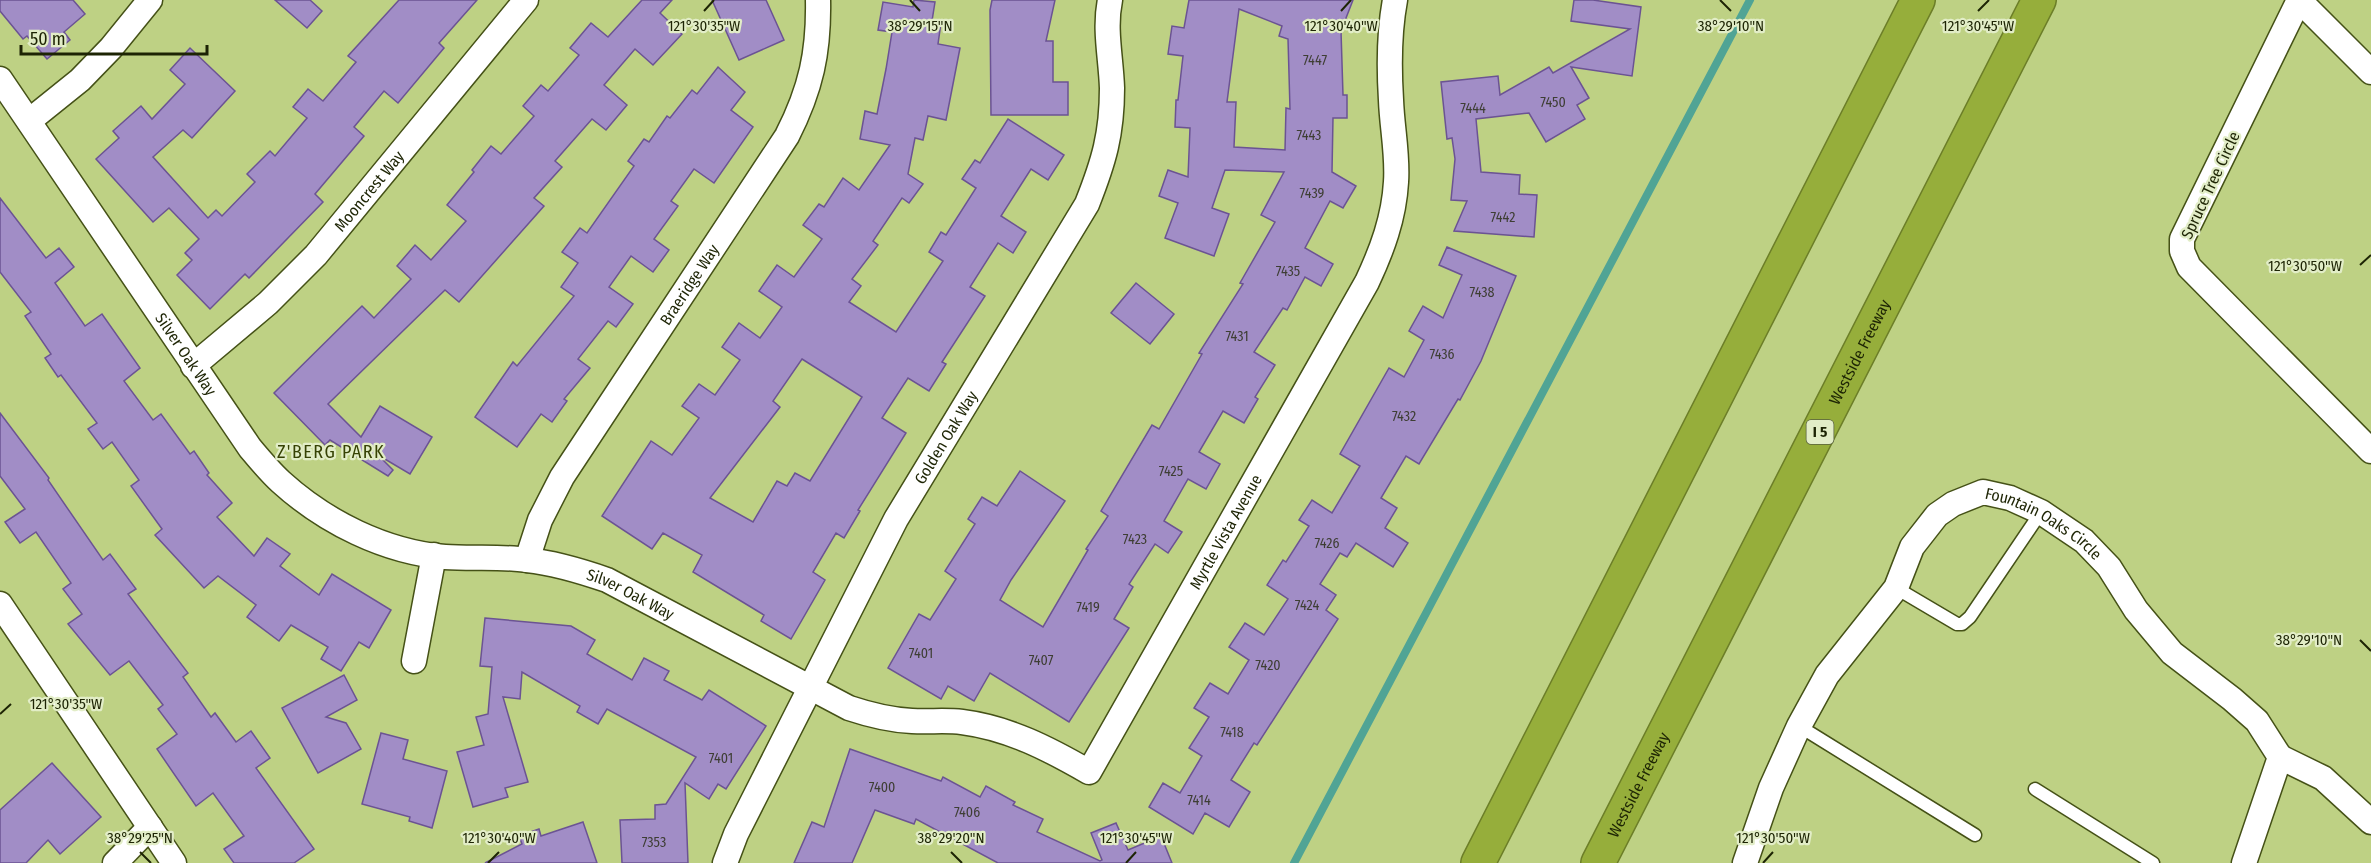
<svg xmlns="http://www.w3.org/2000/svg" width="2371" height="863" font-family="'Fira Sans Condensed',sans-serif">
<rect width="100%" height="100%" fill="#bed184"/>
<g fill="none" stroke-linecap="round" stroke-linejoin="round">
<polyline stroke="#50a495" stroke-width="8" points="1294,863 1750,0"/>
</g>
<g fill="#a18dc6" stroke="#6b5393" stroke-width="1.5" fill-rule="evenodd">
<polygon points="0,0 73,0 85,14 64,32 70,40 47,59 27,36 23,39 0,11"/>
<polygon points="275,0 310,0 322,11 307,28"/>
<polygon points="399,0 477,0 439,43 444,48 398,103 384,91 354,127 364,136 315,194 323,202 249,278 245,274 210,309 177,275 192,260 185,253 199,239 169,208 153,222 96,159 119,138 113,131 141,106 152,119 185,84 170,70 190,48 235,91 192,138 183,130 153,157 208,218 216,210 222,216 255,182 247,174 270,151 275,156 307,118 293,107 308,89 323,101 356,62 348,56"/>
<polygon points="642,0 672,0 660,13 682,34 653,65 635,49 604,85 627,105 606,130 592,119 555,161 562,167 534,198 544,206 459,302 445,290 328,404 361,437 380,406 432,437 410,474 378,455 393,470 388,476 330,440 325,445 274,393 362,306 374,318 411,279 397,266 415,245 431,260 466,221 447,205 474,172 472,170 491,146 501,154 534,116 523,106 541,85 548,91 579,55 570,48 591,23 608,37"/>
<polygon points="712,0 766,0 784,40 739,60"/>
<path d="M914 0 935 2 932 21 941 23 938 44 960 48 946 120 928 116 923 140 915 138 908 174 923 184 909 203 902 198 873 241 878 245 852 279 861 286 849 302 896 332 943 261 929 252 941 232 946 235 976 188 962 179 975 160 980 163 1008 119 1064 155 1048 180 1031 169 1001 216 1026 232 1013 253 998 243 970 287 985 296 942 362 946 364 929 391 908 378 882 418 906 433 858 510 860 511 844 538 836 533 813 572 825 580 791 639 761 621 764 615 693 572 702 555 663 533 652 549 602 516 651 441 672 455 699 418 682 406 699 384 715 395 740 360 722 347 739 323 760 338 782 307 759 291 777 265 794 277 822 239 803 225 819 204 824 207 843 178 859 190 890 145 860 139 865 111 877 114 886 69 892 32 878 30 883 2 913 7ZM802 359 862 397 810 481 795 473 787 486 777 481 753 522 710 498 780 407 773 401Z"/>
<polygon points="992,0 1055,0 1046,41 1053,41 1053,82 1068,82 1068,115 991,115 990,10"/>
<path d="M1189 0H1353L1341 31 1343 95H1347V118H1333L1332 172 1356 186 1343 208 1330 201 1305 248 1333 264 1321 286 1305 277 1287 310 1283 308 1254 352 1275 365 1255 397 1258 399 1244 423 1223 411 1199 452 1220 464 1206 489 1188 479 1164 521 1182 532 1168 553 1155 544 1129 584 1133 587 1114 619 1129 628 1069 722 990 673 974 701 948 686 941 699 888 668 919 614 930 620 956 579 945 571 975 524 968 519 982 497 997 506 1020 471 1065 501 1011 580 1000 600 1043 627 1088 550 1086 549 1108 516 1101 511 1152 425 1159 429 1202 354 1199 353 1243 284 1240 283 1275 222 1261 215 1284 172 1225 170 1212 208 1229 214 1214 256 1165 238 1178 203 1159 196 1168 170 1188 177 1190 128 1175 127 1176 100H1178L1183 56 1168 54 1172 26 1184 28ZM1239 9 1282 26 1279 36 1288 39 1290 109 1286 108 1285 150 1234 147 1236 102H1227Z"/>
<polygon points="1574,0 1593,0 1641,7 1632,76 1571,67 1589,98 1577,105 1585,119 1546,142 1529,113 1476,119 1481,172 1520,175 1519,194 1537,195 1534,237 1454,231 1467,201 1451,200 1455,159 1452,138 1447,139 1441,82 1498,76 1500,95 1549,67 1553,73 1630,29 1571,21"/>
<polygon points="718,67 745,92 731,110 753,127 714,183 694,169 671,201 678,206 654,239 669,250 653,272 631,256 609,287 633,304 616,327 608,321 578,359 590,368 564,399 567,401 552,422 541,414 517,447 475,417 513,362 517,366 574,296 561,287 578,263 562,252 580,228 587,233 634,166 628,161 644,139 649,142 667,116 670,118 692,90 697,94"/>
<polygon points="0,198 46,258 59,248 74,267 55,283 85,326 102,314 140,368 124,381 153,420 161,414 190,454 194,451 209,473 207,475 232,503 217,517 254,556 267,538 290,554 280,566 319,595 332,574 391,610 369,648 359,642 341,671 321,659 328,647 291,625 279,641 247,617 256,605 218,576 204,588 155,535 162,529 131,486 139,480 112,442 103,449 88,429 97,423 61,375 58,377 45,358 51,354 25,316 31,312 0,272"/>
<polygon points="1447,247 1516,276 1481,361 1460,400 1458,399 1419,464 1406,456 1381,498 1397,508 1385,528 1408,543 1393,567 1356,543 1347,557 1340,553 1320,584 1336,595 1326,610 1338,619 1257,745 1254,743 1231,780 1250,792 1229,827 1205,813 1193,834 1149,807 1163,783 1180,793 1202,756 1189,748 1209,717 1194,708 1210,683 1228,694 1249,660 1229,647 1245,623 1264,635 1288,599 1267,585 1283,560 1286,562 1309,526 1299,520 1312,500 1332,513 1360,466 1340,454 1389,368 1404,377 1424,340 1409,331 1423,306 1443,318 1462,275 1439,265"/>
<polygon points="1136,283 1174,314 1150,344 1111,313"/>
<polygon points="0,413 49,478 48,480 103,560 110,554 136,589 128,594 188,673 183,677 211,717 215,713 236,742 251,731 270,758 256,768 314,849 294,863 234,863 224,849 244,836 213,793 196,806 157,749 177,734 158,709 163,705 129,661 110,675 68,624 82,614 63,589 71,583 36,532 20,543 5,522 25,509 0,476"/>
<polygon points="485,618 571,626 595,640 587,654 632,680 644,658 669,671 664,680 702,700 709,690 766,726 726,789 718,784 709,799 685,783 688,863 622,863 620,820 655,819 655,805 666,804 696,757 607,709 598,724 577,712 580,706 522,672 520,699 503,697 528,782 505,788 508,797 473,807 457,752 484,745 476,717 488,714 492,667 480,666"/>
<polygon points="344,675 357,700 326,717 346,723 361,749 318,773 282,708"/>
<polygon points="381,733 408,740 403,759 447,771 432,828 409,821 410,817 362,804"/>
<polygon points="850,749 941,781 943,777 980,797 986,786 1015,802 1013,805 1043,819 1037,832 1100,861 1102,860 1091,833 1116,823 1128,850 1161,836 1172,863 998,863 916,819 914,824 875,810 852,863 794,863 812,822 824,827"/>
<polygon points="52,763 101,817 60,854 48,840 26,863 0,863 0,810"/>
<polygon points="583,822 597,863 485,863 522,844 519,836 539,829 541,836"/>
</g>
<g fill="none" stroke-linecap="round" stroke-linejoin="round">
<defs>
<g id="service">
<polyline points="1896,588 1957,624 1962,624 1970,617 2041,512"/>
<polyline points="1799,726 1975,835"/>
<polyline points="2035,789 2153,863"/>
</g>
<g id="minor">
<polyline points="2299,0 2182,239 2182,251 2189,267 2371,451"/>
<polyline points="2299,0 2371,72"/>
<path id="s1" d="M0 79 250 448C260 460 270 472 281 482 325 522 385 552 445 557 472 559 500 556 527 560 555 563 581 571 607 580L849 708C870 715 890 720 912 721 929 722 946 720 962 722 1009 728 1049 749 1089 772L1367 282C1382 250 1394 218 1396 182 1398 155 1392 128 1391 100 1389 68 1389 32 1395 0"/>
<polyline points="29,121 80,80 111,48 150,0"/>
<path id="s2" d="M193 366 268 303 316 255 526 0"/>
<path id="s3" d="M527 560 540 520 562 477 787 136C811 89 819 52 818 0"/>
<polyline points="0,604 174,863"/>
<polyline points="414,661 434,555"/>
<polyline points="2280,757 2323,778 2371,822"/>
<polyline points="115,863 150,827"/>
<path id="s4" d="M725 863 736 834 896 519 1087 204C1104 161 1112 134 1112 88 1111 58 1104 29 1110 0"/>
<path id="s5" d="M1745 863 1771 788 1799 726 1827 675 1896 588 1912 547 1937 515 1953 504 1983 492 2010 498 2041 512 2084 541 2109 567 2136 610 2172 653 2232 699 2257 721 2280 757 2244 863"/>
</g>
<g id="motorway">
<polyline points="1478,863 1918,0"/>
<path id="s6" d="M1598 863 2039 0"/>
</g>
</defs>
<use href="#service" stroke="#455117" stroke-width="15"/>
<use href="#minor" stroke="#455117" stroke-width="27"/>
<use href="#motorway" stroke="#6c7e28" stroke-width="36"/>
<use href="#service" stroke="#fff" stroke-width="12"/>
<use href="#minor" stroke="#fff" stroke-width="24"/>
<use href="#motorway" stroke="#96ae3b" stroke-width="33"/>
</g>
<path fill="none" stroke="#1d2404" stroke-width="2" d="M910 0 920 11M1720 0 1731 11M704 11 714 0M1341 11 1351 0M1978 11 1989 0M2360 265 2371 255M2360 640 2371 651M0 714 11 704M140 852 151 863M951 852 962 863M488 863 499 852M1126 863 1136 852M1763 863 1773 852"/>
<g text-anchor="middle" stroke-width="4.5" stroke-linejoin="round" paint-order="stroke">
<g font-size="14" fill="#3e3e34">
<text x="1315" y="65">7447</text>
<text x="1553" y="107">7450</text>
<text x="1473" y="113">7444</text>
<text x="1309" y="140">7443</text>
<text x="1312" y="198">7439</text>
<text x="1503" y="222">7442</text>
<text x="1288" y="276">7435</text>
<text x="1482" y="297">7438</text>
<text x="1237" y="341">7431</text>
<text x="1442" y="359">7436</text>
<text x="1404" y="421">7432</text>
<text x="1171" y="476">7425</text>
<text x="1135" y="544">7423</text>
<text x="1327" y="548">7426</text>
<text x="1307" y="610">7424</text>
<text x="1088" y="612">7419</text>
<text x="921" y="658">7401</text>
<text x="1041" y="665">7407</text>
<text x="1268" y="670">7420</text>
<text x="1232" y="737">7418</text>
<text x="721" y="763">7401</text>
<text x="882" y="792">7400</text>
<text x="1199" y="805">7414</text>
<text x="967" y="817">7406</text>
<text x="654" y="847">7353</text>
</g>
<rect fill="#e2edc7" stroke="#58603e" stroke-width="1.5" x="1806.5" y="420" width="27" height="24" rx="4.5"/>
<g font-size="15" font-weight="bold" fill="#1d2404">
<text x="1820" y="437">I 5</text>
</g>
<g font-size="16" fill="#1d2404" stroke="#e2edc7">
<text transform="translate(2210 185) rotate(-65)" y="6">Spruce Tree Circle</text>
<text dy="6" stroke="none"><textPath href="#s2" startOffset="249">Mooncrest Way</textPath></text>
<text dy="6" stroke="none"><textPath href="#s3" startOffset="321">Braeridge Way</textPath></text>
<text dy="6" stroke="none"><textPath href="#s6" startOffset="574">Westside Freeway</textPath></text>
<text dy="6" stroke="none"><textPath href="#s1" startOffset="332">Silver Oak Way</textPath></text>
<text dy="6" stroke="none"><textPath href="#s4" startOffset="480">Golden Oak Way</textPath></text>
<text dy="6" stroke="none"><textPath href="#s5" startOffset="522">Fountain Oaks Circle</textPath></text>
<text dy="6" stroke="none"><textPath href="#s1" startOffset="1642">Myrtle Vista Avenue</textPath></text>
<text dy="6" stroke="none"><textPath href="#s1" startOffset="867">Silver Oak Way</textPath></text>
<text dy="6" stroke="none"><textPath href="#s6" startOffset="88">Westside Freeway</textPath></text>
</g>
<g font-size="18" letter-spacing="1.5" fill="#364204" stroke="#e2edc7">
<text x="331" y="458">Z'BERG PARK</text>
</g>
</g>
<g font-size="15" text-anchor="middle" fill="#1d2404" stroke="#e2edc7" stroke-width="4.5" stroke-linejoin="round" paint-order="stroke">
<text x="704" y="31">121°30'35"W</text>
<text x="920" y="31">38°29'15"N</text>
<text x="1341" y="31">121°30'40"W</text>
<text x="1731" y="31">38°29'10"N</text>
<text x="1978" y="31">121°30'45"W</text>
<text x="2305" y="271">121°30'50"W</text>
<text x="2309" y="645">38°29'10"N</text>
<text x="66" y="709">121°30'35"W</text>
<text x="1773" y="843">121°30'50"W</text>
<text x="140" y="843">38°29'25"N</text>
<text x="499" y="843">121°30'40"W</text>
<text x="951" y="843">38°29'20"N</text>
<text x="1136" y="843">121°30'45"W</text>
</g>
<path d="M21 45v9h186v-9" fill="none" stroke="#1d2404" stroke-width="3"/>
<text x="30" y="45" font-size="18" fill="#1d2404" stroke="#e2edc7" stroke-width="4.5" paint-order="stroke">50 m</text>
</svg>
